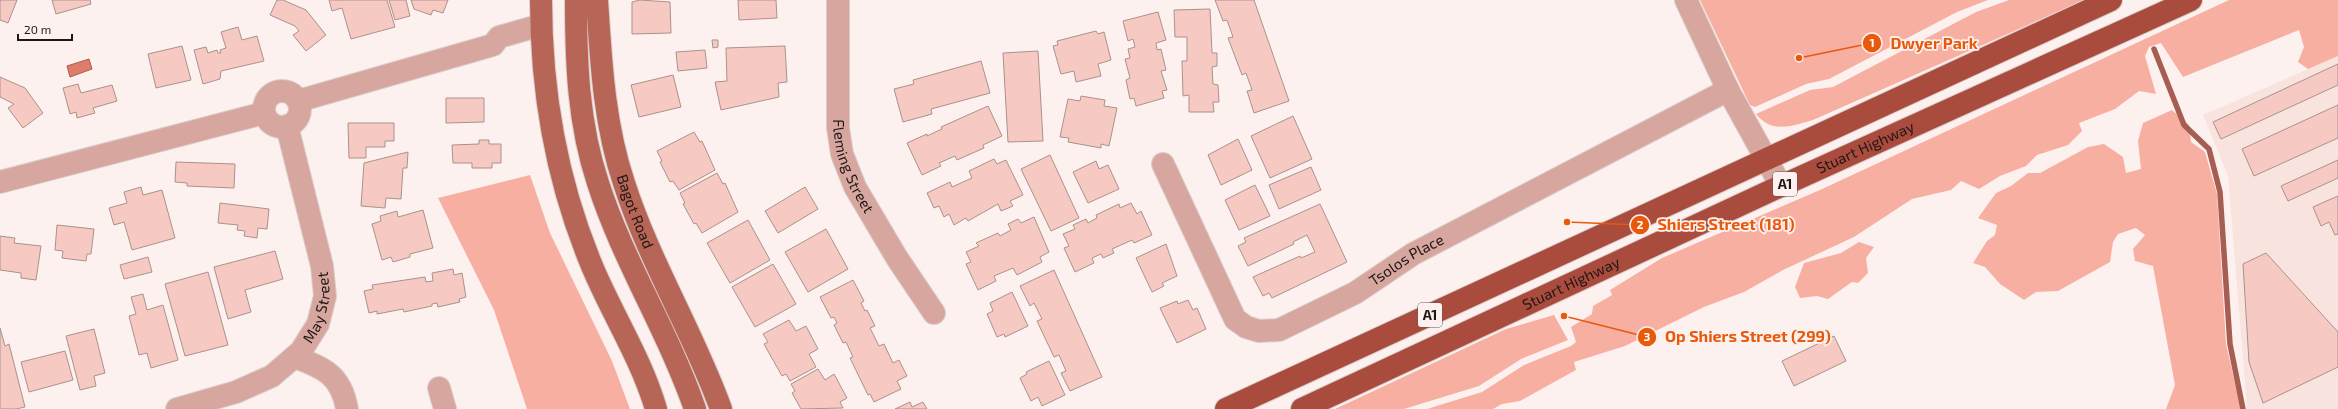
<svg xmlns="http://www.w3.org/2000/svg" width="2338" height="409" font-family="'Exo 2',sans-serif">
<rect width="100%" height="100%" fill="#fdf1ef"/>
<polygon fill="#f9e3df" points="2338,56 2338,409 2247,409 2228,176 2203,115"/>
<g fill="#f7afa2">
<polygon points="1700,0 1988,0 1957,12 1829,79 1806,84 1755,107 1750,105"/>
<path d="M2009 0H2084L1813 120C1792 126 1772 134 1756 114L1810 90 1833 87 1976 12Z"/>
<polygon points="2229,0 2338,0 2338,56 2308,69 2298,62 2304,47 2299,30 2183,77 2161,43 2149,47 2145,56 2156,94 2139,91 2115,109 2079,123 2082,131 2068,145 2037,155 2026,166 2000,176 1979,189 1961,181 1951,190 1912,199 1854,237 1783,270 1744,292 1704,307 1625,346 1574,362 1576,370 1520,401 1502,404 1493,409 1427,409 1482,392 1524,365 1571,346 1576,342 1571,327 1592,314 1593,306 1612,295 1610,290 1662,258 1820,190"/>
<polygon points="2172,110 2189,125 2191,142 2205,152 2217,194 2226,344 2241,409 2166,409 2175,385 2153,266 2135,261 2133,249 2145,235 2136,228 2118,234 2113,242 2110,262 2058,291 2036,292 2024,300 2000,284 1985,267 1973,263 1987,241 1995,235 1997,225 1978,218 1996,193 2011,186 2028,173 2040,173 2088,147 2104,144 2123,157 2126,173 2141,169 2138,141 2143,123"/>
<polygon points="530,175 550,233 612,361 630,409 527,409 494,310 438,198"/>
<polygon points="1859,242 1874,247 1866,258 1868,273 1858,283 1852,282 1828,299 1817,296 1800,298 1795,287 1804,263 1841,253"/>
<polygon points="1554,315 1568,340 1521,359 1479,386 1404,409 1335,409 1506,329"/>
</g>
<polygon fill="#e07c6c" stroke="#a65d52" points="89,59 92,69 70,77 67,66"/>
<g fill="none" stroke-linecap="round" stroke-linejoin="round">
<polyline stroke="#a65d52" stroke-width="5.5" points="2154,49 2184,125 2209,149 2220,192 2230,344 2243,409"/>
</g>
<g fill="#f6cac2" stroke="#ab918c">
<polygon points="0,0 17,0 8,23 0,20"/>
<polygon points="52,0 90,0 91,4 56,14"/>
<polygon points="277,0 283,0 306,10 326,35 306,51 293,35 299,31 295,26 270,15"/>
<polygon points="329,0 387,0 395,27 351,39 342,8 332,11"/>
<polygon points="389,0 406,0 410,16 395,20"/>
<polygon points="411,0 448,0 443,13 433,10 431,15 414,9"/>
<polygon points="640,0 670,2 671,33 632,34 632,2"/>
<polygon points="738,0 776,0 777,18 739,20"/>
<polygon points="1215,0 1254,0 1289,101 1254,113 1247,91 1252,90 1246,73 1242,75 1228,38 1233,37 1227,20 1223,21"/>
<polygon points="1210,9 1212,53 1217,53 1217,66 1212,67 1213,84 1218,85 1219,102 1213,102 1214,112 1189,112 1189,95 1183,96 1182,61 1187,61 1187,37 1175,37 1174,10"/>
<polygon points="1158,12 1166,40 1156,43 1157,50 1161,49 1166,70 1161,71 1167,90 1162,91 1164,98 1136,106 1134,98 1130,99 1126,80 1130,78 1125,59 1130,58 1128,49 1135,47 1133,39 1128,41 1123,21"/>
<polygon points="238,27 242,40 257,36 264,61 221,71 220,79 203,84 194,50 206,47 208,53 217,50 218,53 221,53 220,50 226,48 221,32"/>
<polygon points="1096,31 1098,34 1104,32 1111,60 1098,64 1101,76 1076,82 1074,71 1061,74 1053,46 1058,45 1057,41"/>
<polygon points="712,40 718,40 718,47 713,48"/>
<polygon points="182,46 191,80 156,88 148,54"/>
<polygon points="785,46 787,82 778,83 779,97 721,110 715,82 727,81 726,48"/>
<polygon points="705,50 707,68 678,71 676,52"/>
<polygon points="1038,51 1043,141 1008,142 1003,53"/>
<polygon points="981,61 990,93 931,109 932,114 903,122 894,89 914,84 913,80"/>
<polygon points="2338,64 2338,85 2221,139 2213,122"/>
<polygon points="673,75 681,107 639,117 631,85"/>
<polygon points="0,77 25,88 43,113 23,128 8,108 14,104 0,97"/>
<polygon points="78,84 81,93 112,85 117,101 93,108 95,113 77,118 76,112 70,114 63,88"/>
<polygon points="1081,96 1105,100 1104,106 1117,108 1109,146 1101,144 1101,148 1068,142 1069,138 1060,137 1068,99 1080,101"/>
<polygon points="446,98 484,98 484,122 446,123"/>
<polygon points="2338,105 2338,138 2254,176 2242,149"/>
<polygon points="988,106 1002,136 983,145 984,148 957,160 955,156 939,163 941,166 922,175 907,143 927,134 927,136 942,129 941,127"/>
<polygon points="1293,116 1312,159 1270,178 1251,136"/>
<polygon points="348,123 394,123 394,141 385,141 385,147 366,147 366,158 349,158"/>
<polygon points="694,132 700,142 702,141 715,170 679,190 673,181 670,182 660,162 662,161 657,151"/>
<polygon points="1238,139 1252,170 1221,185 1208,155"/>
<polygon points="479,140 489,140 489,144 501,144 501,163 492,163 492,168 472,168 472,163 453,163 452,145 479,144"/>
<polygon points="408,152 407,168 403,168 401,199 386,198 385,208 361,206 364,163"/>
<polygon points="1050,155 1079,218 1051,231 1021,169"/>
<polygon points="994,159 997,164 1006,160 1023,195 1010,201 1013,206 1001,211 998,204 968,221 966,218 954,225 949,214 944,217 939,206 934,208 927,193 950,182 952,187 972,178 969,171"/>
<polygon points="2338,160 2338,178 2288,201 2281,186"/>
<polygon points="1096,161 1099,169 1108,165 1119,189 1088,203 1073,172"/>
<polygon points="176,162 235,164 234,188 187,186 187,183 175,182"/>
<polygon points="1311,167 1321,190 1279,209 1269,185"/>
<polygon points="717,173 723,184 725,183 738,212 702,233 696,223 694,224 683,204 685,203 680,193"/>
<polygon points="1255,185 1270,216 1239,230 1225,200"/>
<polygon points="141,187 143,195 162,190 175,238 132,250 124,222 114,225 109,208 127,203 124,192"/>
<polygon points="805,187 818,209 778,233 765,211"/>
<polygon points="2338,196 2338,234 2335,235 2329,222 2321,226 2313,207"/>
<polygon points="220,203 269,209 267,229 258,228 257,238 244,236 245,231 237,230 238,225 218,223"/>
<polygon points="1131,203 1137,214 1141,211 1152,235 1134,243 1132,240 1112,249 1114,253 1103,258 1101,254 1092,258 1094,263 1075,272 1064,248 1069,246 1063,234 1075,229 1073,225 1086,219 1088,223 1097,218 1096,215 1119,204 1120,208"/>
<polygon points="1320,204 1347,262 1272,298 1269,293 1263,296 1253,277 1300,256 1301,258 1315,252 1307,235 1293,242 1294,244 1248,266 1238,246 1246,242 1244,238"/>
<polygon points="423,210 433,248 410,254 410,257 393,262 391,257 382,260 372,224 381,221 380,216 397,211 398,217"/>
<polygon points="1034,217 1049,252 1040,257 1042,262 1017,275 1013,268 994,276 996,281 978,290 966,264 971,262 966,252 979,246 976,243 998,233 1000,236 1011,230 1008,224 1018,219 1021,223"/>
<polygon points="748,220 770,260 730,283 707,243"/>
<polygon points="57,225 94,229 91,254 87,254 86,261 62,258 63,251 55,250"/>
<polygon points="826,229 848,269 808,292 785,252"/>
<polygon points="0,236 15,238 14,243 41,246 36,280 21,278 21,273 0,270"/>
<polygon points="1166,244 1177,276 1162,283 1164,286 1152,292 1136,258"/>
<polygon points="275,251 283,279 245,290 251,312 228,319 214,267"/>
<polygon points="2266,253 2338,332 2338,367 2263,403 2249,362 2243,264"/>
<polygon points="148,257 152,272 124,279 120,265"/>
<polygon points="773,264 796,304 755,327 732,287"/>
<polygon points="453,269 454,275 462,273 466,297 459,299 460,302 438,307 437,303 432,304 432,306 404,312 403,309 377,314 377,311 369,313 364,291 373,289 372,285 425,277 426,282 433,281 432,273"/>
<polygon points="1054,270 1102,377 1070,391 1061,373 1066,371 1059,355 1054,357 1037,321 1042,319 1034,303 1030,306 1020,286"/>
<polygon points="208,272 228,345 185,356 165,284"/>
<polygon points="853,280 864,301 861,303 865,311 867,310 875,326 870,328 879,346 884,344 893,363 899,360 907,376 897,381 901,389 874,402 870,394 868,395 850,358 853,357 846,342 843,343 834,325 837,323 834,317 831,318 820,297"/>
<polygon points="1012,292 1028,326 1005,337 1004,334 997,337 987,314 993,311 990,303"/>
<polygon points="143,294 147,310 163,305 178,360 151,368 147,353 139,355 129,316 136,314 131,297"/>
<polygon points="1188,300 1193,310 1197,308 1206,329 1177,343 1160,308 1177,301 1178,304"/>
<polygon points="789,320 796,331 806,326 818,349 809,354 816,367 790,381 786,374 782,376 764,344 768,342 763,334"/>
<polygon points="0,328 5,346 9,344 25,407 16,409 0,409"/>
<polygon points="94,329 105,373 94,376 96,386 80,390 66,336"/>
<polygon points="1834,336 1846,361 1794,386 1782,361"/>
<polygon points="65,351 73,380 29,392 21,362"/>
<polygon points="1049,361 1065,395 1042,406 1038,397 1031,401 1020,378 1027,374 1026,372"/>
<polygon points="818,369 825,380 834,374 847,398 840,402 843,408 801,409 792,393 795,391 791,384"/>
<polygon points="910,402 912,407 923,402 927,409 895,409"/>
</g>
<g fill="none" stroke-linecap="round" stroke-linejoin="round">
<defs>
<g id="minor">
<path id="s1" d="M838 0V128L842 154 855 187 897 258 934 313"/>
<polyline points="1686,0 1728,90 1781,186"/>
<circle cx="282" cy="109" r="18"/>
<polyline points="298,101 493,45 499,37 541,25"/>
<path id="s2" d="M1163 164 1235 319 1246 327 1259 331 1279 330 1355 293 1413 254 1728 90"/>
<polyline points="0,182 264,113"/>
<path d="M295 357C324 368 341 375 347 409"/>
<polyline points="439,388 445,409"/>
<path id="s3" d="M177 409 236 392 272 376 301 351 318 324 325 296 322 266 287 126"/>
</g>
<g id="major">
<path d="M541 0C541 92 556 180 592 266 612 314 641 358 656 409"/>
<path d="M576 0C576 62 578 123 598 183 623 261 668 331 695 409"/>
<path id="s4" d="M597 0C601 61 604 124 624 183 649 261 693 332 721 409"/>
</g>
<g id="highway">
<polyline points="1226,409 2111,0"/>
<path id="s5" d="M1302 409 1781 186 2191 0"/>
</g>
</defs>
<use href="#minor" stroke="#dacecc" stroke-width="24"/>
<use href="#major" stroke="#dacecc" stroke-width="24"/>
<use href="#highway" stroke="#dacecc" stroke-width="24"/>
<use href="#minor" stroke="#d7a79f" stroke-width="22"/>
<use href="#major" stroke="#b76557" stroke-width="22"/>
<use href="#highway" stroke="#a94b3d" stroke-width="22"/>
</g>
<g text-anchor="middle" stroke-width="3.5" stroke-linejoin="round" paint-order="stroke">
<g fill="#fdf1ef" stroke="#625856" stroke-width="1">
<rect x="1773" y="172" width="24" height="24" rx="3"/>
<rect x="1418" y="303" width="24" height="24" rx="3"/>
</g>
<g font-size="14" font-weight="bold" fill="#201615">
<text x="1785" y="189">A1</text>
<text x="1430" y="320">A1</text>
</g>
<g font-size="15" fill="#201615" stroke="#fdf1ef">
<text dy="5" stroke="none"><textPath href="#s5" startOffset="621">Stuart Highway</textPath></text>
<text dy="5" stroke="none"><textPath href="#s1" startOffset="169">Fleming Street</textPath></text>
<text dy="5" stroke="none"><textPath href="#s4" startOffset="216">Bagot Road</textPath></text>
<text dy="5" stroke="none"><textPath href="#s2" startOffset="364">Tsolos Place</textPath></text>
<text dy="5" stroke="none"><textPath href="#s5" startOffset="297">Stuart Highway</textPath></text>
<text dy="5" stroke="none"><textPath href="#s3" startOffset="187">May Street</textPath></text>
</g>
</g>
<path fill="none" stroke="#e8590c" stroke-width="1.5" d="M1799 58L1872 43M1567 222L1640 225M1564 316L1647 337"/>
<g fill="#e8590c" stroke="#fdf1ef" stroke-width="1.5">
<circle cx="1799" cy="58" r="4"/>
<circle cx="1567" cy="222" r="4"/>
<circle cx="1564" cy="316" r="4"/>
<circle cx="1872" cy="43" r="10"/>
<circle cx="1640" cy="225" r="10"/>
<circle cx="1647" cy="337" r="10"/>
</g>
<g font-size="12" text-anchor="middle" font-weight="bold" fill="#fff">
<text x="1872" y="47">1</text>
<text x="1640" y="229">2</text>
<text x="1647" y="341">3</text>
</g>
<g font-size="16" text-anchor="middle" font-weight="bold" fill="#e8590c" stroke="#fdf1ef" stroke-width="3.5" stroke-linejoin="round" paint-order="stroke">
<text x="1934" y="49">Dwyer Park</text>
<text x="1726" y="230">Shiers Street (181)</text>
<text x="1748" y="342">Op Shiers Street (299)</text>
</g>
<path d="M18 34v6h54v-6" fill="none" stroke="#201615" stroke-width="2"/>
<text x="24" y="34" font-size="12" fill="#201615" stroke="#fdf1ef" stroke-width="3" paint-order="stroke">20 m</text>
</svg>
